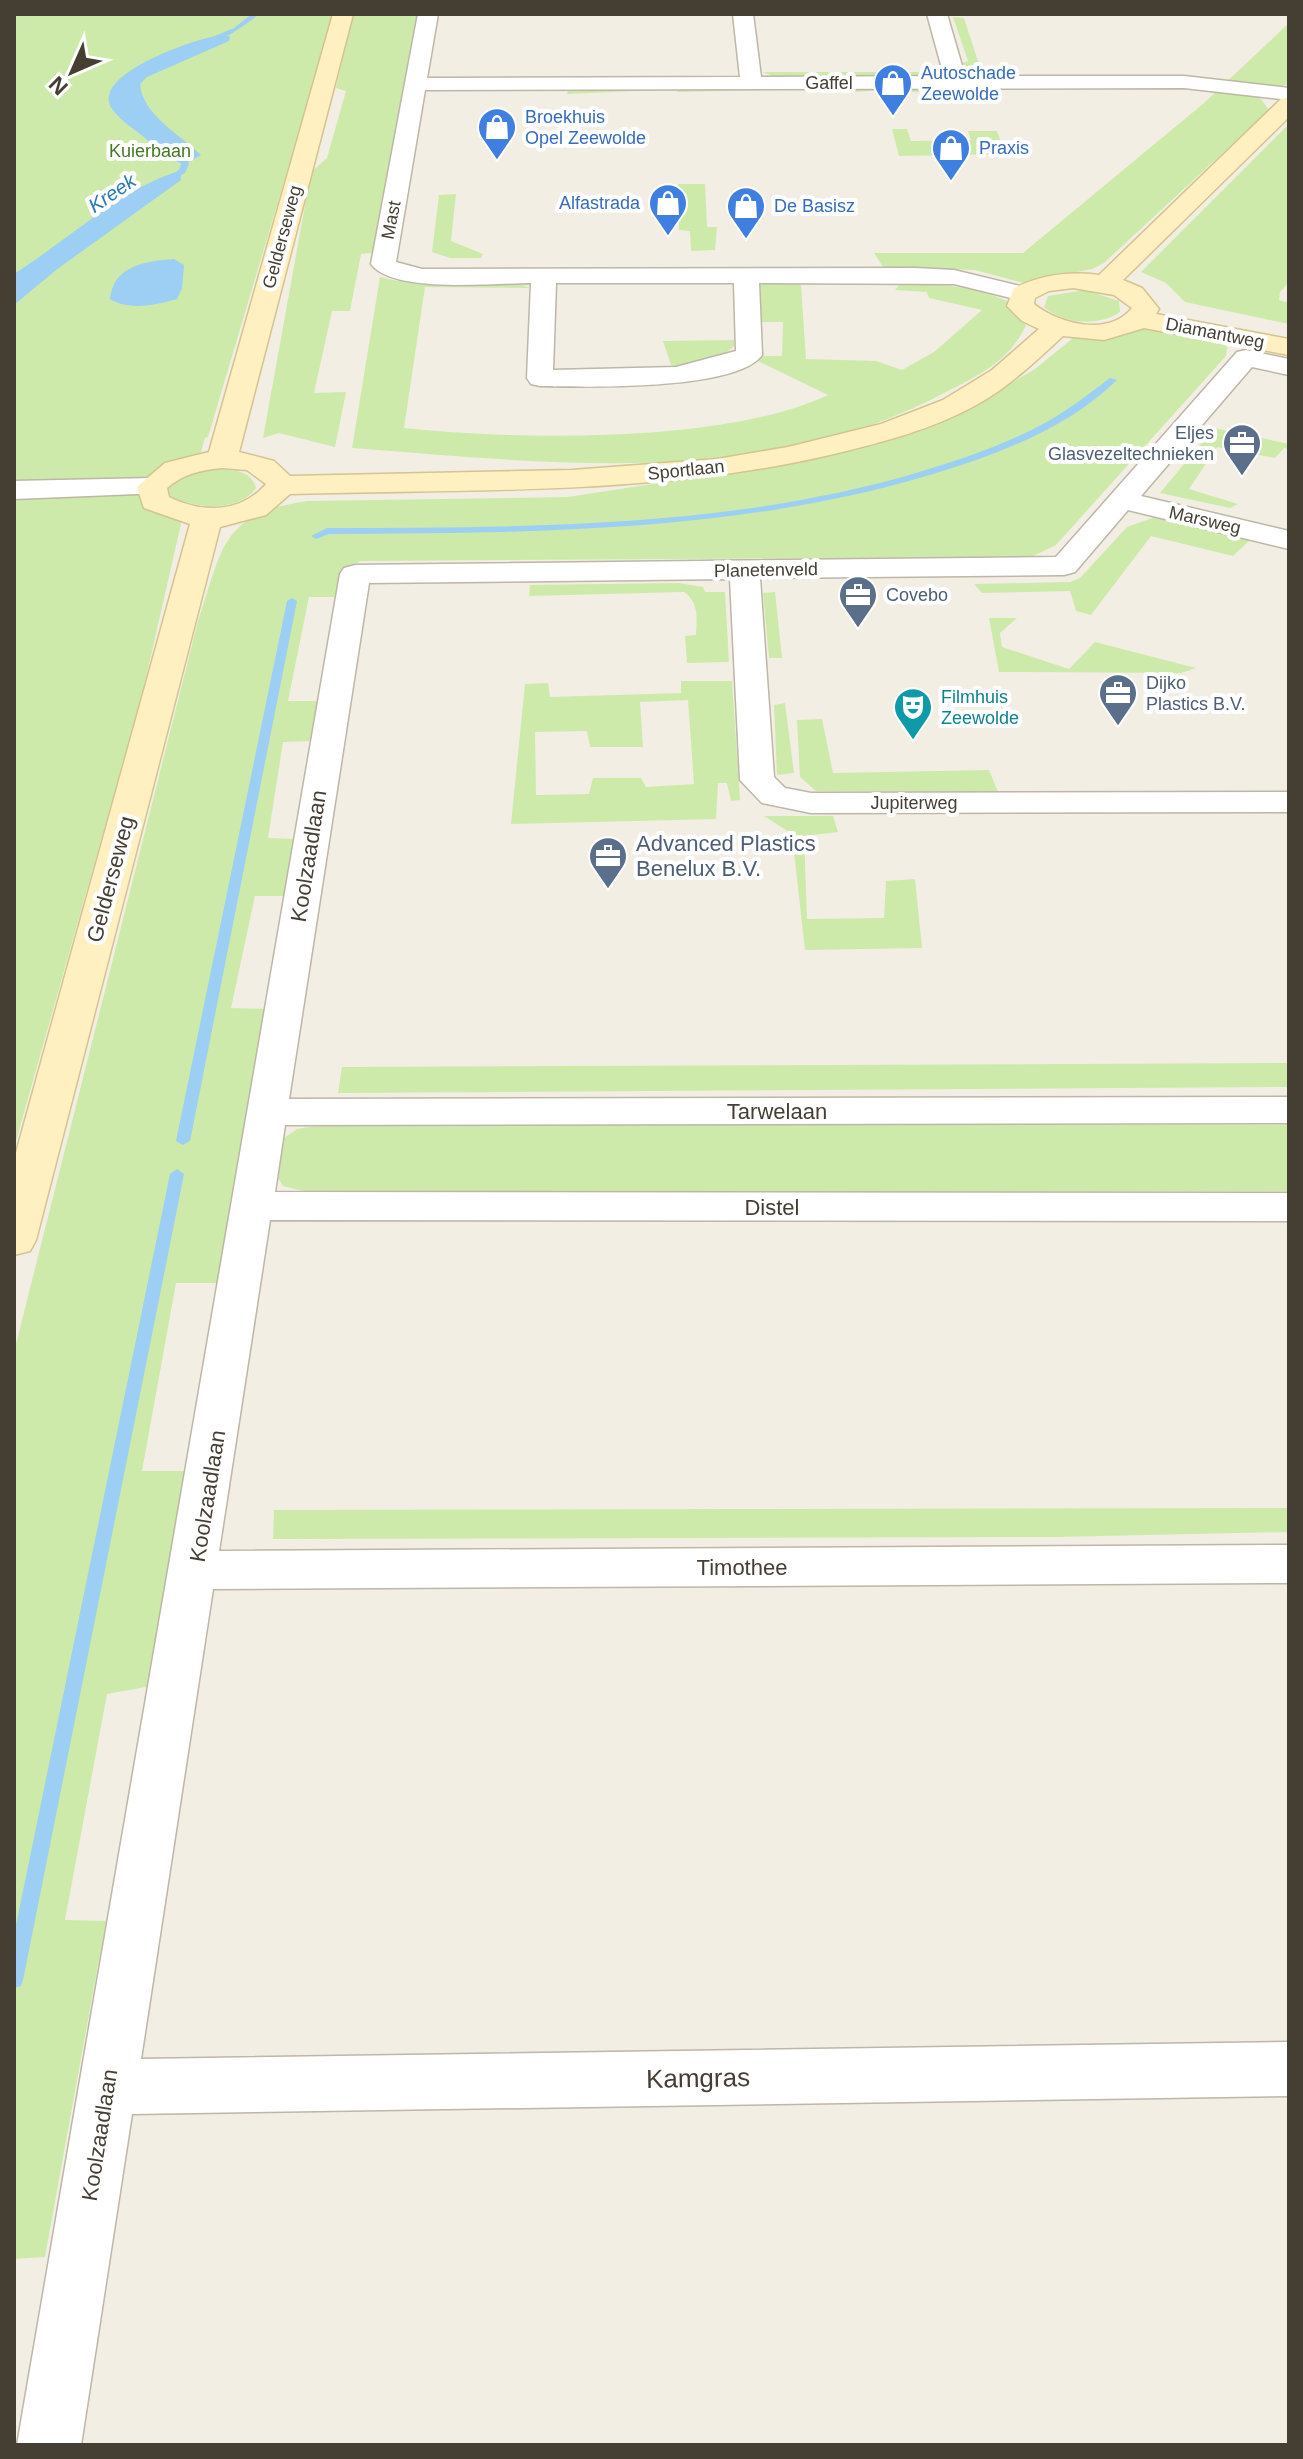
<svg xmlns="http://www.w3.org/2000/svg" width="1303" height="2459" font-family="Helvetica,sans-serif">
<rect width="100%" height="100%" fill="#f3eee4"/>
<g fill="#cdeaaa" fill-rule="evenodd">
<path d="M14 14H334L208 437 205 438 195 473C212 470 250 463 256 488 241 509 208 509 186 502L142 695 14 1148Z"/>
<polygon points="352,14 417,14 372,253 361,254 350,311 332,311 314,393 346,392 335,447 279,433 263,438 311,172 327,158 346,91 336,88"/>
<polygon points="953,17 964,18 983,77 969,78 962,63 968,61"/>
<polygon points="1289,23 1289,84 1250,95 1261,99 1269,110 1104,263 1092,269 1024,283 975,270 883,267 874,253 1023,253 1204,103"/>
<polygon points="762,72 937,72 923,79 781,79"/>
<polygon points="979,87 986,91 926,89 926,92 902,92 902,88 855,92 855,88 677,92 680,89 567,94 569,88"/>
<polygon points="1289,124 1289,282 1280,292 1279,300 1289,303 1289,324 1185,302 1166,283 1141,272"/>
<polygon points="892,129 907,129 911,141 971,140 968,131 997,131 1005,154 899,156"/>
<polygon points="678,184 705,184 707,227 717,227 715,250 691,251 690,231 679,230"/>
<polygon points="456,194 451,241 483,254 481,258 450,258 432,252 439,195"/>
<path d="M380 277 397 281H513L530 288 425 287 404 428C519 440 724 444 828 395L756 360 762 356H782L783 322H759L757 287C770 280 788 279 801 285L806 359 876 361 902 370 934 352 982 310 929 298 927 292 895 290 900 284C937 283 973 286 1007 301L1013 313 1026 325C1010 361 977 376 944 393 761 490 549 463 352 448Z"/>
<path d="M1085 290 1119 301 1120 312C1099 327 1063 324 1044 307L1048 296Z"/>
<path d="M1142 328 1221 342 1227 347 1226 356 1056 545 1031 557 361 561 345 569 337 597H309L288 701H318L312 741 283 742 268 838 296 839 287 896H255L231 1008 268 1009 217 1283H176L142 1471H186L151 1686 107 1694 65 1920 106 1921 45 2257 14 2259V1352L198 621C223 548 220 514 307 501L568 497 801 461 871 443 988 397 1035 369 1073 338Z"/>
<polygon points="734,340 734,346 721,357 672,368 663,341"/>
<polygon points="1214,428 1289,444 1289,449 1284,448 1275,458 1217,447 1189,489 1238,504 1230,508 1160,493"/>
<polygon points="1155,517 1250,540 1233,556 1151,536 1091,615 1076,611 1070,591 982,593 974,584 1070,582 1080,578 1127,527"/>
<path d="M679 583 703 587 705 592H725L729 662 687 663 685 636 696 635C697 618 699 603 684 592L529 596 530 585Z"/>
<polygon points="775,592 782,658 769,658 763,593"/>
<polygon points="989,618 1017,618 1000,633 1002,647 1069,669 1095,642 1196,668 1181,673 999,672"/>
<path d="M681 681H732L740 800 731 801 727 783H718L716 819 511 824 525 684 548 683 550 697 681 693ZM688 700 694 784 646 787 641 778H593L589 794 536 795 535 732 587 731 590 747H643L640 702Z"/>
<polygon points="785,703 794,773 777,775 774,705"/>
<polygon points="822,719 833,773 989,770 998,792 816,791 800,777 797,720"/>
<polygon points="764,816 833,816 838,832 804,836 807,919 884,918 886,881 915,879 922,948 805,950 792,834"/>
<polygon points="1289,1063 1289,1087 338,1093 342,1067"/>
<polygon points="321,1125 1289,1125 1289,1191 311,1193 283,1186 275,1172 281,1140 297,1129"/>
<polygon points="1289,1508 1289,1532 1057,1537 273,1539 274,1510"/>
</g>
<g fill="#9ccff3">
<path d="M221 35 230 36 229 41 147 77 140 84C142 115 182 136 201 155L185 164 161 157C150 135 127 129 113 110 86 75 197 38 221 35Z"/>
<path d="M180 171 181 180 56 270 14 305V274C62 244 128 184 180 171Z"/>
<path d="M174 259 184 265 182 288 177 299C156 305 129 311 110 299 113 266 145 261 174 259Z"/>
</g>
<g fill="none" stroke-linecap="round" stroke-linejoin="round">
<g fill="#9ccff3" fill-rule="evenodd">
<path d="M252 14H259C246 25 217 46 201 42L234 28Z"/>
<polygon points="171,147 177,147 189,164 185,173 164,185 161,185 161,181 179,170 181,164"/>
<path d="M1110 378 1117 380C1067 429 996 455 930 475 734 533 531 533 329 534L316 539 311 536 327 528C524 527 725 529 916 473 960 460 1004 445 1045 423 1068 410 1089 394 1110 378Z"/>
<polygon points="292,598 297,601 190,1141 183,1145 176,1141 287,601"/>
<polygon points="177,1169 184,1174 23,1980 21,1986 14,1988 14,1935 170,1174"/>
</g>
<defs>
<g id="street">
<path d="M418 14H438L427 78 740 77 733 14H753L761 77 944 76 927 14H947L965 76H1184L1289 88V100L1184 88 425 90 396 262 422 269 915 268 954 270 1032 289 1035 294 1023 301 954 284 759 283 762 355C737 391 583 387 540 386L531 384 527 378 531 283C496 283 392 294 371 264ZM556 283H734L736 351 676 367 553 370Z"/>
<polygon points="1246,350 1289,359 1289,375 1252,367 1141,496 1289,531 1289,549 1128,510 1075,572 1064,575 760,578 774,777 785,788 811,793 1289,792 1289,812 811,813 762,803 740,780 730,579 369,583 289,1099 1289,1097 1289,1123 285,1125 275,1192 1289,1193 1289,1221 270,1220 219,1551 1289,1545 1289,1583 213,1589 141,2059 1289,2042 1289,2096 132,2114 81,2445 17,2445 340,574 344,568 355,565 1056,557 1237,352"/>
<polygon points="152,478 162,481 166,487 162,493 14,499 14,481"/>
</g>
<path id="secondary" d="M333 14H353L239 452 274 461 290 476 572 470 717 459 788 447 881 424 943 400 992 370 1039 329 1022 321 1007 306 1014 288C1042 275 1068 271 1099 275L1281 99 1289 97V117L1123 280 1142 288 1159 309 1156 314 1289 339V355L1144 328 1104 340 1063 336C1036 361 1010 386 978 404 934 429 883 442 834 454 656 496 472 489 290 494L266 515 220 527 36 1240 30 1251 14 1255V1160L190 524 144 508 137 487 165 463 209 452ZM1073 288 1114 295 1132 308C1109 337 1059 324 1034 304L1035 298 1049 291ZM222 468 247 470 266 484C240 514 202 513 169 497L167 488C183 474 201 470 222 468Z"/>
</defs>
<use href="#street" stroke="#beb6a6" stroke-width="3"/>
<use href="#secondary" stroke="#d5c391" stroke-width="3"/>
<use href="#street" fill="#fff" fill-rule="evenodd"/>
<use href="#secondary" fill="#fff0c1" fill-rule="evenodd"/>
</g>
<defs>
<symbol id="shop-pin" viewBox="-11 -11 22 30"><path d="M0 17L-7.5 6A9.5 9.5 0 1 1 7.5 6Z" fill="#3f7fe0" stroke="#fff"/><path d="M-5-2.5h2.3a2.7 3.5 0 0 1 5.4 0H5L5.5 6h-11ZM-1.5-2.5h3a1.5 2.3 0 0 0-3 0Z" fill="#fff"/></symbol>
<symbol id="office-pin" viewBox="-11 -11 22 30"><path d="M0 17L-7.5 6A9.5 9.5 0 1 1 7.5 6Z" fill="#5c6f8a" stroke="#fff"/><path d="M-6-3h4V-5.5h4V-3h4V5H-6ZM-1-4.5V-3h2v-1.5ZM-6 0V1H6V0Z" fill="#fff"/></symbol>
<symbol id="theatre-pin" viewBox="-11 -11 22 30"><path d="M0 17L-7.5 6A9.5 9.5 0 1 1 7.5 6Z" fill="#0f9aa8" stroke="#fff"/><path d="M-5-5.5Q0-4 5-5.5V0Q5 5 0 6Q-5 5-5 0ZM-3.3-2.5H-1v1.5H-3.3ZM1-2.5H3.3v1.5H1ZM-2.8 1Q0 5.5 2.8 1Z" fill="#fff"/></symbol>
</defs>
<g fill-rule="evenodd">
<use href="#shop-pin" x="871" y="61" width="44" height="60"/>
<use href="#shop-pin" x="475" y="105" width="44" height="60"/>
<use href="#shop-pin" x="929" y="126" width="44" height="60"/>
<use href="#shop-pin" x="646" y="181" width="44" height="60"/>
<use href="#shop-pin" x="724" y="184" width="44" height="60"/>
<use href="#office-pin" x="1220" y="421" width="44" height="60"/>
<use href="#office-pin" x="836" y="573" width="44" height="60"/>
<use href="#office-pin" x="1096" y="671" width="44" height="60"/>
<use href="#theatre-pin" x="891" y="685" width="44" height="60"/>
<use href="#office-pin" x="586" y="834" width="44" height="60"/>
</g>
<g text-anchor="middle" stroke-width="8" stroke-linejoin="round" paint-order="stroke">
<g font-size="18" fill="#366cbe" stroke="#fff" text-anchor="start">
<text x="921" y="79">Autoschade<tspan x="921" dy="21">Zeewolde</tspan></text>
<text x="525" y="123">Broekhuis<tspan x="525" dy="21">Opel Zeewolde</tspan></text>
<text x="979" y="154">Praxis</text>
<text x="640" y="209" text-anchor="end">Alfastrada</text>
<text x="774" y="212">De Basisz</text>
</g>
<g font-size="18" fill="#453e33" stroke="#fff">
<text x="829" y="89">Gaffel</text>
<text transform="translate(391 220) rotate(-79)" y="6">Mast</text>
<text transform="translate(282 237) rotate(-75)" y="6">Gelderseweg</text>
<text transform="translate(1215 333) rotate(11)" y="6">Diamantweg</text>
<text transform="translate(686 470) rotate(-6)" y="6">Sportlaan</text>
<text transform="translate(1205 520) rotate(13)" y="6">Marsweg</text>
<text transform="translate(766 570) rotate(-1)" y="6">Planetenveld</text>
<text x="914" y="809">Jupiterweg</text>
</g>
<g font-size="18" fill="#447924" stroke="#fff">
<text x="150" y="157">Kuierbaan</text>
</g>
<g font-size="18" fill="#4e5e75" stroke="#fff" text-anchor="start">
<text x="1214" y="439" text-anchor="end">Eljes<tspan x="1214" dy="21">Glasvezeltechnieken</tspan></text>
<text x="886" y="601">Covebo</text>
<text x="1146" y="689">Dijko<tspan x="1146" dy="21">Plastics B.V.</tspan></text>
</g>
<g font-size="18" fill="#0d838f" stroke="#fff" text-anchor="start">
<text x="941" y="703">Filmhuis<tspan x="941" dy="21">Zeewolde</tspan></text>
</g>
<g font-size="20" font-style="italic" fill="#2879b5" stroke="#fff">
<text transform="translate(112 193) rotate(-34)" y="7">Kreek</text>
</g>
<g font-size="22" fill="#4e5e75" stroke="#fff" text-anchor="start">
<text x="636" y="851">Advanced Plastics<tspan x="636" dy="25">Benelux B.V.</tspan></text>
</g>
<g font-size="22" fill="#453e33" stroke="#fff">
<text transform="translate(308 856) rotate(-81)" y="8">Koolzaadlaan</text>
<text transform="translate(110 879) rotate(-75)" y="8">Gelderseweg</text>
<text x="777" y="1119">Tarwelaan</text>
<text x="772" y="1215">Distel</text>
<text transform="translate(207 1496) rotate(-81)" y="8">Koolzaadlaan</text>
<text x="742" y="1575">Timothee</text>
<text transform="translate(99 2135) rotate(-81)" y="8">Koolzaadlaan</text>
</g>
<g font-size="26" fill="#453e33" stroke="#fff">
<text transform="translate(698 2078) rotate(-1)" y="9">Kamgras</text>
</g>
</g>
<rect width="1303" height="2459" fill="none" stroke="#453e33" stroke-width="32"/>
<g transform="translate(72 72) rotate(225)" stroke="#ffffff" stroke-width="6" paint-order="stroke">
<path d="M0-6L14 30L0 20L-14 30Z" fill="#453e33"/>
<text y="-12" font-size="22" font-weight="bold" text-anchor="middle" fill="#453e33">N</text>
</g>
</svg>
